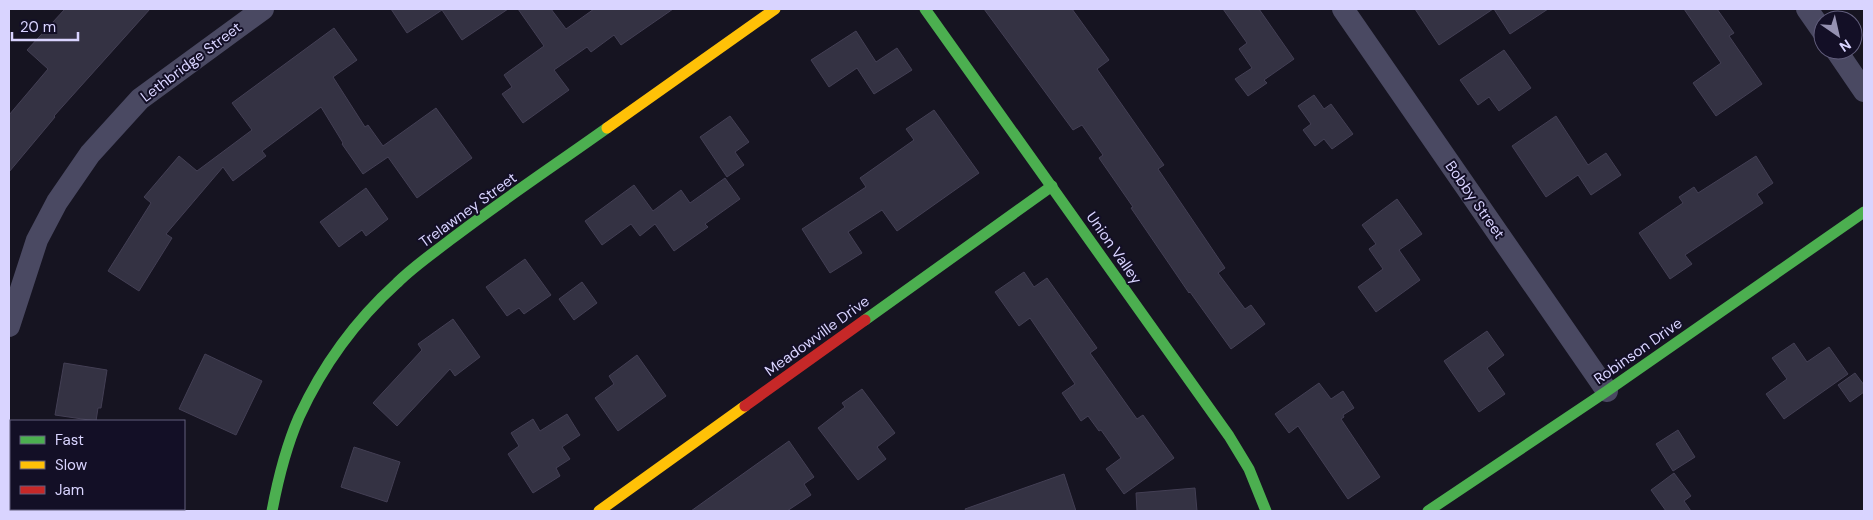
<svg xmlns="http://www.w3.org/2000/svg" width="1873" height="520" font-family="'DM Sans',sans-serif">
<rect width="100%" height="100%" fill="#161421"/>
<g fill="#343243" stroke="#433f54">
<polygon points="65,9 150,9 54,116 55,117 9,172 9,115 48,69 27,50"/>
<polygon points="391,9 508,9 462,40 442,10 407,33"/>
<polygon points="518,9 551,9 566,29 594,9 673,9 621,45 614,35 591,52 587,47 554,70 569,90 523,123 502,94 512,87 504,75 544,46"/>
<polygon points="984,9 1072,9 1109,60 1097,69 1164,165 1158,169 1225,268 1218,273 1245,309 1251,305 1265,324 1231,349 1190,292 1189,293 1131,208 1133,207 1099,158 1103,155 1082,125 1073,130"/>
<polygon points="1223,9 1259,9 1294,59 1264,80 1267,83 1248,96 1235,79 1252,68 1239,49 1247,43"/>
<polygon points="1415,9 1493,9 1439,45"/>
<polygon points="1494,9 1548,9 1510,34"/>
<polygon points="1684,9 1717,9 1734,33 1729,36 1762,84 1716,116 1693,83 1721,63"/>
<polygon points="334,28 357,60 333,77 365,127 368,125 383,146 436,108 472,158 417,198 388,157 363,174 342,144 343,143 321,107 262,151 266,156 233,181 223,167 166,234 172,238 139,291 108,271 151,203 144,197 179,156 197,171 252,130 232,103"/>
<polygon points="856,31 876,62 897,48 912,70 874,94 857,68 829,87 811,60"/>
<polygon points="1504,50 1531,88 1499,111 1489,97 1478,105 1460,80"/>
<polygon points="1314,95 1324,109 1331,104 1353,134 1332,149 1324,139 1315,146 1303,130 1311,124 1298,106"/>
<polygon points="934,110 979,173 897,231 882,210 848,232 862,253 830,273 802,229 866,187 860,178 914,140 906,129"/>
<polygon points="730,116 749,142 735,152 744,165 727,177 700,137"/>
<polygon points="1556,116 1588,165 1606,153 1621,175 1591,195 1578,175 1546,197 1512,146"/>
<polygon points="1756,156 1773,183 1757,194 1763,203 1685,255 1692,264 1670,279 1639,233 1683,203 1679,197 1694,187 1698,193"/>
<polygon points="725,178 740,199 705,224 708,227 674,251 655,224 640,236 631,224 602,245 585,221 634,185 653,211 681,190 690,203"/>
<polygon points="366,188 388,219 366,236 362,230 339,247 320,222"/>
<polygon points="1397,199 1422,234 1399,250 1420,280 1376,312 1358,287 1383,269 1369,249 1376,244 1362,225"/>
<polygon points="525,259 551,295 524,314 519,308 507,316 486,287"/>
<polygon points="1024,272 1034,287 1047,278 1097,348 1090,353 1137,419 1143,415 1174,458 1124,494 1106,469 1121,458 1101,430 1099,431 1088,416 1081,421 1062,393 1075,384 1030,318 1019,326 995,292"/>
<polygon points="582,282 597,303 574,320 559,299"/>
<polygon points="453,319 480,357 455,376 450,369 397,426 373,403 422,350 418,344"/>
<polygon points="1487,331 1504,355 1487,368 1505,394 1479,412 1444,361"/>
<polygon points="1794,343 1807,362 1829,347 1848,374 1784,419 1766,394 1787,379 1772,358"/>
<polygon points="205,354 262,381 236,435 179,409"/>
<polygon points="637,355 666,396 618,431 595,398 614,384 609,376"/>
<polygon points="64,363 107,370 101,408 98,408 96,421 55,415"/>
<polygon points="1855,373 1864,385 1864,392 1850,402 1838,385"/>
<polygon points="1319,383 1331,399 1343,391 1354,408 1343,415 1344,417 1341,419 1380,477 1348,499 1298,426 1289,433 1275,414"/>
<polygon points="862,389 895,433 877,447 886,459 858,480 818,428 845,407 842,403"/>
<polygon points="567,414 580,435 562,447 570,459 556,468 560,476 533,493 508,454 519,446 511,433 533,419 540,431"/>
<polygon points="1678,430 1695,457 1673,471 1656,444"/>
<polygon points="789,441 814,477 804,484 811,495 787,511 691,511"/>
<polygon points="354,447 400,462 387,502 341,487"/>
<polygon points="1674,473 1691,496 1684,501 1691,511 1666,511 1651,490"/>
<polygon points="1064,474 1076,511 966,511 965,509"/>
<polygon points="1195,488 1197,511 1137,511 1136,493"/>
</g>
<g fill="none" stroke-linecap="round" stroke-linejoin="round">
<g stroke="#4a4962" stroke-width="22">
<polyline points="1343,9 1607,391"/>
<polyline points="1807,9 1823,32"/>
<polyline points="1836,50 1864,91"/>
<polyline points="9,326 37,240 57,202 90,154 140,99 263,9"/>
</g>
<g stroke="#4caf50" stroke-width="11">
<polyline points="925,9 1229,436 1249,469 1266,511"/>
<polyline points="865,320 1052,186"/>
<path d="M272 511C278 479 286 447 299 417 322 367 356 320 397 283 413 267 432 254 450 240 501 201 555 165 607 128"/>
<polyline points="1428,511 1607,391 1864,212"/>
</g>
<g stroke="#ffc107" stroke-width="11">
<polyline points="607,128 775,9"/>
<polyline points="599,511 745,406"/>
</g>
<polyline stroke="#c62828" stroke-width="11" points="745,406 865,320"/>
</g>
<g text-anchor="middle" stroke-width="4" stroke-linejoin="round" paint-order="stroke">
<g font-size="15" fill="#d9d4ff" stroke="#130f26">
<text transform="translate(191 62) rotate(-37)" y="5">Lethbridge Street</text>
<text transform="translate(1475 200) rotate(55)" y="5">Bobby Street</text>
<text transform="translate(468 210) rotate(-36)" y="5">Trelawney Street</text>
<text transform="translate(1114 248) rotate(55)" y="5">Union Valley</text>
<text transform="translate(817 336) rotate(-36)" y="5">Meadowville Drive</text>
<text transform="translate(1638 351) rotate(-35)" y="5">Robinson Drive</text>
</g>
</g>
<rect width="1873" height="520" fill="none" stroke="#d9d4ff" stroke-width="20"/>
<rect x="10" y="420" width="175" height="90" fill="#130f26" stroke="#625e7d"/>
<rect x="20" y="436" width="25" height="8" fill="#4caf50" stroke="#625e7d"/>
<text x="55" y="445" font-size="15" fill="#d9d4ff">Fast</text>
<rect x="20" y="461" width="25" height="8" fill="#ffc107" stroke="#625e7d"/>
<text x="55" y="470" font-size="15" fill="#d9d4ff">Slow</text>
<rect x="20" y="486" width="25" height="8" fill="#c62828" stroke="#625e7d"/>
<text x="55" y="495" font-size="15" fill="#d9d4ff">Jam</text>
<g transform="translate(1838 35) rotate(146)"><circle r="24" fill="#130f26" stroke="#625e7d"/>
<path d="M0-4L9 19L0 12L-9 19Z" fill="#9591b1"/>
<text y="-8" font-size="14" font-weight="bold" text-anchor="middle" fill="#d9d4ff">N</text>
</g>
<path d="M12 32v8h66v-8" fill="none" stroke="#d9d4ff" stroke-width="2.5"/>
<text x="20" y="32" font-size="15" fill="#d9d4ff" stroke="#130f26" stroke-width="4" paint-order="stroke">20 m</text>
</svg>
